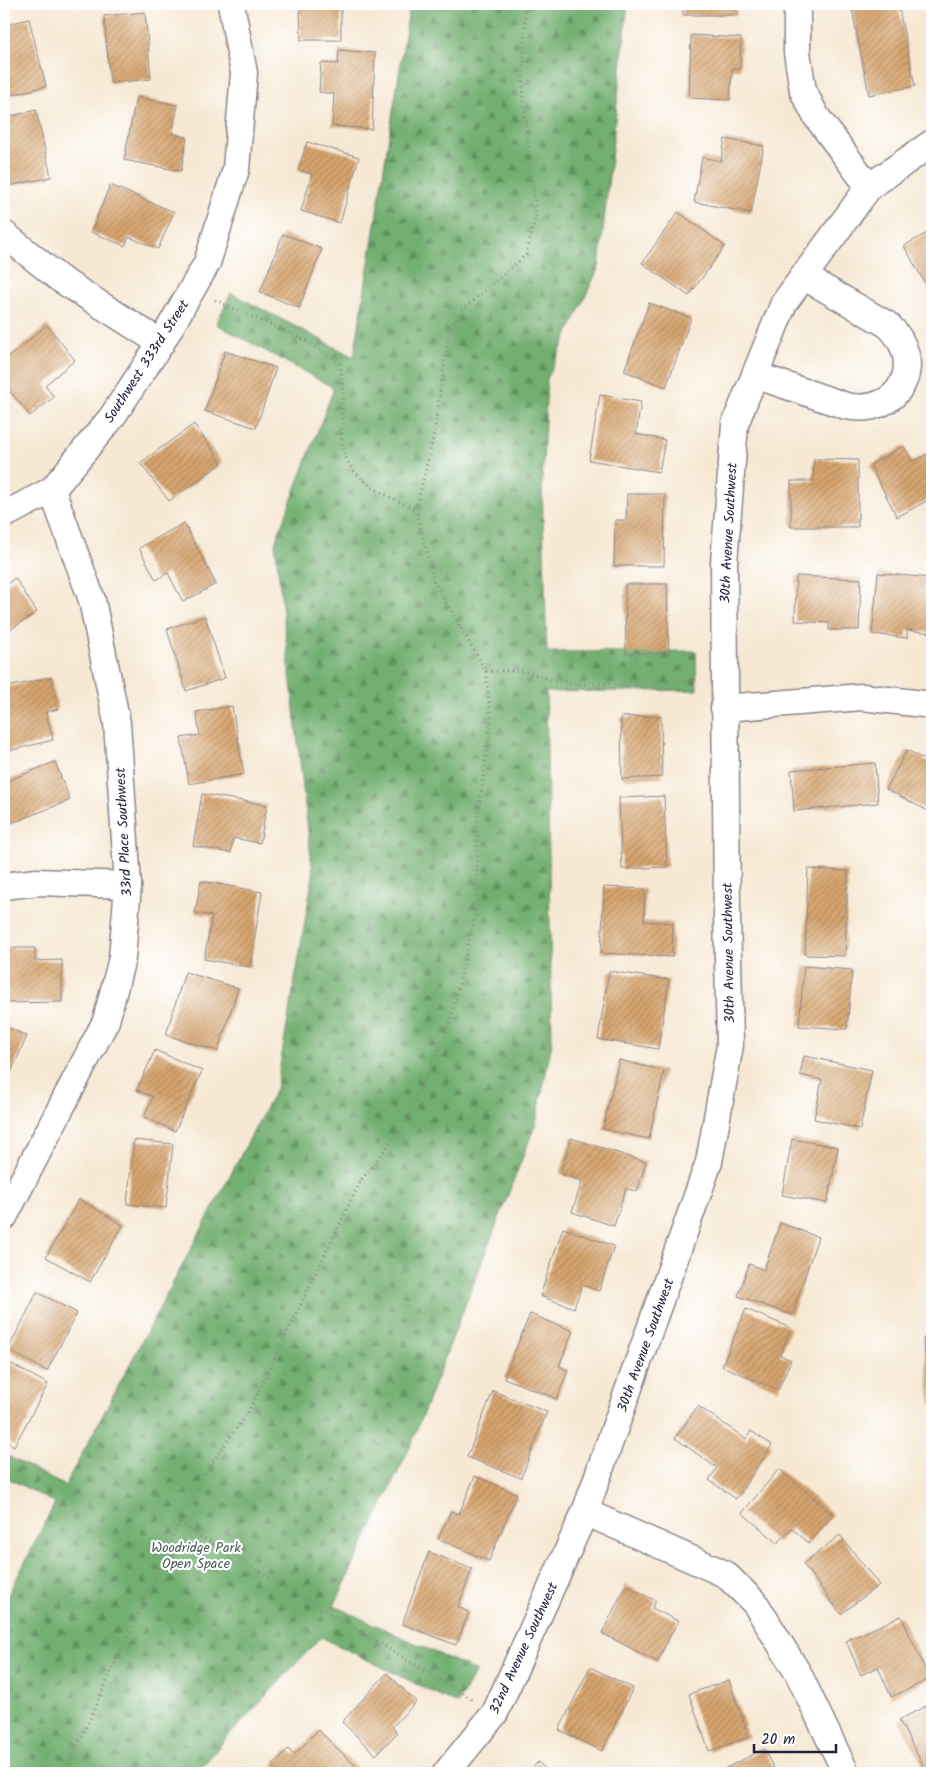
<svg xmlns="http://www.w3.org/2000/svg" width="936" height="1777" font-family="Kalam,sans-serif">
<defs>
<pattern id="forest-firs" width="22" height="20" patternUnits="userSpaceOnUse" patternTransform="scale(1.25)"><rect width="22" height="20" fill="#72af6f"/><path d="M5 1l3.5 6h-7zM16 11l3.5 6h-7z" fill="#5d8e5c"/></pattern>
<pattern id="building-hatch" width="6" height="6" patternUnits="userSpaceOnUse" patternTransform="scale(1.25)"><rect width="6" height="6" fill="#d7a56e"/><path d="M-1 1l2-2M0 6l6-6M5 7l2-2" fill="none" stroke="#ae865c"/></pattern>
</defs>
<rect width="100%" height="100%" fill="#fff"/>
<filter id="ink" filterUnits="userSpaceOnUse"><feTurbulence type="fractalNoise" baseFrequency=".02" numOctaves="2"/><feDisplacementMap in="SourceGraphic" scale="10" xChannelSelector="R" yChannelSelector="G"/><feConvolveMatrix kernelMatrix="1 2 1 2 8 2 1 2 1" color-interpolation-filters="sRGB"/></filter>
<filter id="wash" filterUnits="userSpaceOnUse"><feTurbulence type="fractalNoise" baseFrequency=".0096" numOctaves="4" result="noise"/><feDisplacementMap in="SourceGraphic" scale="20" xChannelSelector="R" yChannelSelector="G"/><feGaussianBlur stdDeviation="1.12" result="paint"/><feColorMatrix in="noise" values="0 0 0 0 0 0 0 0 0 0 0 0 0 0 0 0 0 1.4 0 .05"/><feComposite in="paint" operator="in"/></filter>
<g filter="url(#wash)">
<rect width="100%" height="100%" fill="#f6e8d3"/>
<polygon fill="url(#forest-firs)" stroke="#4a6855" points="410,4 628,4 599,267 547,379 542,484 547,652 696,651 697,690 546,692 552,1043 536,1123 410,1447 334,1606 476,1671 457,1704 321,1637 223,1742 197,1773 4,1773 4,1603 55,1503 4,1476 4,1454 65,1486 276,1089 313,875 275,543 334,388 216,324 231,293 354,357"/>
<g id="blocks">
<g fill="url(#building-hatch)">
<polygon points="4,4 8,4 10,12 4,14"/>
<polygon points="94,4 112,4 112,5 95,7"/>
<polygon points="300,4 341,4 341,40 301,40"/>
<rect x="683" y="4" width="54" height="11"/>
<polygon points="879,4 898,4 915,86 869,95 852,9"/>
<polygon points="145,12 151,79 110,83 104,16"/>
<polygon points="29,19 46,86 4,97 4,25"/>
<polygon points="691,35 741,38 740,69 732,69 730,100 689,98"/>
<polygon points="339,50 375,53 372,129 332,126 334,94 319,92 321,63 338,64"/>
<polygon points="136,97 178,105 172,134 187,137 181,171 124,160"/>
<polygon points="36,110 51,177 4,187 4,118"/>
<polygon points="725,139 764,146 751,213 694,202 702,157 721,161"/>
<polygon points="307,142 359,157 340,223 301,211 312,174 298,170"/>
<polygon points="110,185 174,212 158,249 129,237 125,246 91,232"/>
<polygon points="678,212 725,246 689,296 642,263"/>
<polygon points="932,230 932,282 926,285 904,246"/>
<polygon points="283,234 322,249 299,308 260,292"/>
<polygon points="649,303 691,318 666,387 624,371"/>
<polygon points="47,325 75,360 45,385 54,397 30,416 4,384 4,361"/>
<polygon points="225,351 276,368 256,428 205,411"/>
<polygon points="600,395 641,402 636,434 665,440 659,472 589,460"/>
<polygon points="194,424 222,463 169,501 140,463"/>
<polygon points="904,446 912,462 932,451 932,498 897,517 870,465"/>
<polygon points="814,459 858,460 858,527 791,527 791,481 813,481"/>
<polygon points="627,494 665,494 664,566 614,566 615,520 626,520"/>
<polygon points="184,523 216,584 183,602 168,573 156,580 139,548"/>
<polygon points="878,573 932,578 932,633 907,630 907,638 872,634"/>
<polygon points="796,576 861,579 859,630 829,630 829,623 795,621"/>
<polygon points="15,578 37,612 4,634 4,586"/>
<polygon points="625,584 667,584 669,653 626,654"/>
<polygon points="205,616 225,678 186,691 167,629"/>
<polygon points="51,677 58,709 46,712 53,740 4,752 4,688"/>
<polygon points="232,706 244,774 189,784 181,738 200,735 196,712"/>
<polygon points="661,716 662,777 622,779 621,717"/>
<polygon points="907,750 932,764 932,813 886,789"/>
<polygon points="55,762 70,800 7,825 4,818 4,782"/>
<polygon points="875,763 878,803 794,811 791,770"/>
<polygon points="202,794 267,805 260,843 233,838 231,853 193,846"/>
<polygon points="664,796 667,867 622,869 619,798"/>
<polygon points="808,869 848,871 845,956 805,955"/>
<polygon points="201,881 262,892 250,967 204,959 212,916 195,913"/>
<polygon points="604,887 645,889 644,921 673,923 672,957 601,953"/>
<polygon points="4,948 35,948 35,961 62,960 62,1002 4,1003"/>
<polygon points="804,966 852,970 847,1029 799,1026"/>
<polygon points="609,971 669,980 658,1049 598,1039"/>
<polygon points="185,972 238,988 218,1051 166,1035"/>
<polygon points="4,1026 27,1036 4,1088"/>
<polygon points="155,1050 202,1071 175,1131 144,1117 153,1097 137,1090"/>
<polygon points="804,1056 872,1070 860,1129 814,1119 822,1080 800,1075"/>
<polygon points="619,1060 664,1071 649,1139 603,1129"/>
<polygon points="571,1138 646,1162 637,1192 626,1188 614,1226 572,1212 582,1181 560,1174"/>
<polygon points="792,1139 838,1147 827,1203 782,1195"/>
<polygon points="134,1140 173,1144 166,1208 127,1204"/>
<polygon points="79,1199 123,1225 90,1282 46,1257"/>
<polygon points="780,1223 818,1237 792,1315 738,1296 749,1264 764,1270"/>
<polygon points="563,1228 614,1246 599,1291 582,1285 574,1308 540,1296"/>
<polygon points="37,1292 77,1313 47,1371 8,1350"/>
<polygon points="746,1309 791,1328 780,1355 791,1360 778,1390 722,1366"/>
<polygon points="530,1314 573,1331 559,1366 568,1370 557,1399 504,1378"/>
<polygon points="932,1337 932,1406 931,1406 923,1338"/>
<polygon points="11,1364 48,1384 14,1446 4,1440 4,1377"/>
<polygon points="493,1391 547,1412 521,1478 467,1457"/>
<polygon points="698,1406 746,1439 751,1431 772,1445 736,1499 709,1480 717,1468 675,1438"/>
<polygon points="779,1469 833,1514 809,1543 791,1528 778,1543 742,1513"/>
<polygon points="475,1476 517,1494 489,1561 438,1539 451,1511 459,1514"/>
<polygon points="840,1535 879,1585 841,1614 803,1564"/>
<polygon points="429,1552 472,1569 458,1607 469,1612 456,1645 402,1624"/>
<polygon points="626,1585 656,1601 652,1608 678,1621 657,1662 602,1633"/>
<polygon points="901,1616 930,1679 891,1697 878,1667 861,1675 846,1641"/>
<polygon points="590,1667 633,1688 602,1751 559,1730"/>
<polygon points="387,1673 416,1702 392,1727 397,1733 376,1755 342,1722"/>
<polygon points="729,1680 749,1737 709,1751 689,1694"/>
<polygon points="932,1703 932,1773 927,1773 899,1720"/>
<polygon points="318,1730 357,1767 351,1773 279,1773 272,1766 288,1749 294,1755"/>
<polygon points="764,1749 776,1773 721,1773 720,1771"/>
<polygon points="538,1762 550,1773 528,1773"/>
</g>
</g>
</g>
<g filter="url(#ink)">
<use href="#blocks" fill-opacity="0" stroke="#8c8587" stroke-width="1"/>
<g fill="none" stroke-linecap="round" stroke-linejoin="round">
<defs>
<g id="minor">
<polyline points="869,187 932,143"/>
<polyline points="4,234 60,279 161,343"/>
<path d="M755 375 846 406C900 417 928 363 888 325L803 276"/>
<polyline points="4,515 52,490 112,417 161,343 207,263 236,169 244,73 231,4"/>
<polyline points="724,708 862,697 932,705"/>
<polyline points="4,886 37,882 128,885"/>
<polyline points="4,1217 106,1021 122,958 128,885 117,723 92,600 52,490"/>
<polyline points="585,1512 725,1574 755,1603 798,1673 846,1773"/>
<polyline points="446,1773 495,1713 585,1512 709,1162 730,1045 727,914 724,563 735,424 784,303 869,187 816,116 803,91 797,52 797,4"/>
</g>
</defs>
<use href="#minor" stroke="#8c8587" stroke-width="29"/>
<g stroke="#8c8587" stroke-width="3" stroke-dasharray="1 4" stroke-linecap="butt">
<path d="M215 300 304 340 339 363C344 381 343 398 342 417 342 425 341 435 342 444 349 482 385 494 416 510"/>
<polyline points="486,671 524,671 554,681 579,684 674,682 698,679"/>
<polyline points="179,1523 472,1699"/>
<polyline points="65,1773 179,1523 212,1463 250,1409 361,1180 401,1129 450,1023 477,907 477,820 491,721 486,671 434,582 416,510 433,439 449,332 461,311 526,255 536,215 523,97 525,4"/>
</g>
<use href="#minor" stroke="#fff" stroke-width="26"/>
</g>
</g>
<g text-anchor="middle" stroke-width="4.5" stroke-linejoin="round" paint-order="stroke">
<g font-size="14" fill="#22223b" stroke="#fff">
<text transform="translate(146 361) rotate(-57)" y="5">Southwest 333rd Street</text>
<text transform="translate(728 533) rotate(-87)" y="5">30th Avenue Southwest</text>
<text transform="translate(123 832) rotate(-93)" y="5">33rd Place Southwest</text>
<text transform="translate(728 953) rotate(-91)" y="5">30th Avenue Southwest</text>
<text transform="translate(645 1345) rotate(-70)" y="5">30th Avenue Southwest</text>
<text transform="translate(523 1648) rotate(-65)" y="5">32nd Avenue Southwest</text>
</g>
<g font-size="14" fill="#475d54" stroke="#fff">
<text x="196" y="1552">Woodridge Park<tspan x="196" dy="16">Open Space</tspan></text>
</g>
</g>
<rect width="936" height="1777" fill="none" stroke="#fff" stroke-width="20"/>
<path d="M754 1744v8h82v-8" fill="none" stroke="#22223b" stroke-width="2.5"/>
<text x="761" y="1744" font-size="15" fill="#22223b" stroke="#ffffff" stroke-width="4" paint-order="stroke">20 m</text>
</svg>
